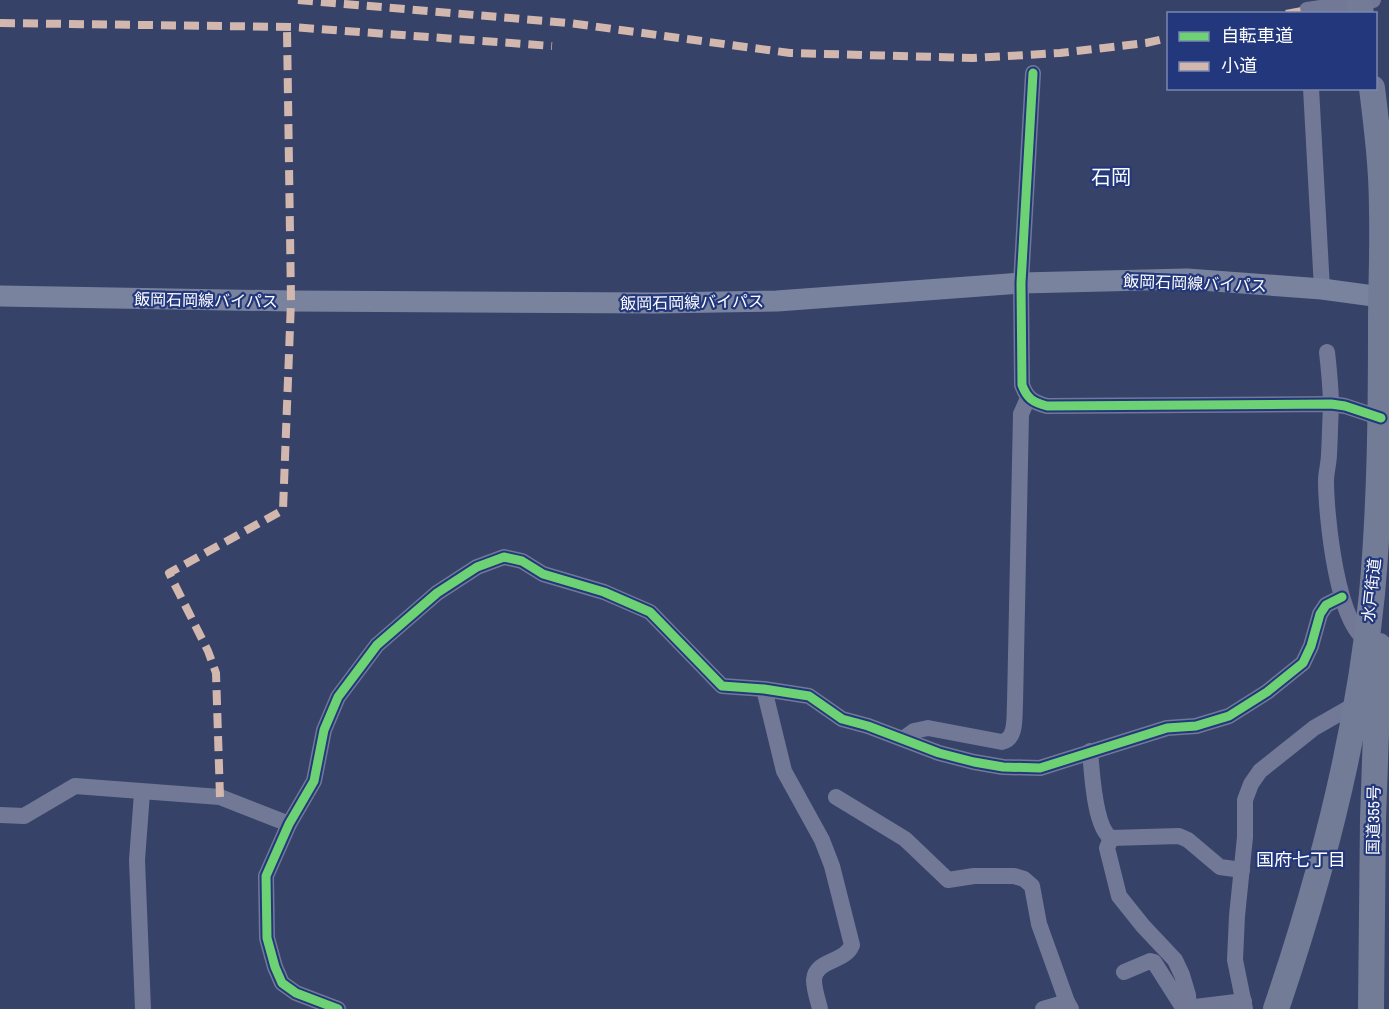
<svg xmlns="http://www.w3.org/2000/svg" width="1389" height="1009" font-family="'Archivo Narrow','Noto Sans JP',sans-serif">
<rect width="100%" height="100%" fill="#374268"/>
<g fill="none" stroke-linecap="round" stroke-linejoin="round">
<g stroke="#727997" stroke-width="16">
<polyline points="1307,14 1307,10 1373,0"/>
<path d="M1033 73 1021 283 1022 385C1027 398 1032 402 1047 406L1331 404 1345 406 1381 418"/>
<polyline points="1311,88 1322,289"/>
<path d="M1327 352C1329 370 1331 389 1331 407 1330 423 1330 438 1329 454 1329 463 1326 472 1326 481 1326 512 1337 636 1372 642"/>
<path d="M764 689 784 771 822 840 832 866 852 945C845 963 815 959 814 980 814 990 818 1000 820 1009"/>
<path d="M903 739 914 731 928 728 1002 742C1017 739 1014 716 1015 704L1021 414 1028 398"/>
<path d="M1090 751C1092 771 1094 827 1111 838L1179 836 1188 840 1220 867 1242 870"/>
<polyline points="142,793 137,860 143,1009"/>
<polyline points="836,797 905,839 948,880 974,876 1014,876 1024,879 1032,886 1039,924 1067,1002 1071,1009"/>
<polyline points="0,815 24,816 75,786 220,797 289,824"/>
<polyline points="1111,838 1107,848 1119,896 1143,926 1175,960 1182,975 1188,995 1189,1009"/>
<polyline points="1124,972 1150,961 1154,962 1182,1006 1195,1007 1244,1001"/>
<polyline points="338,1009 296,993 282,983 275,967 267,938 266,876 289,824 314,781 324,730 338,697 377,645 437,593 477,567 504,557 522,561 543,574 604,592 650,612 722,686 764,689 809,696 842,719 868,726 939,753 974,762 1003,767 1040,768 1167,728 1196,726 1229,716 1267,692 1303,663 1311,646 1320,614 1326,605 1342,597"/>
<polyline points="1043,1009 1067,1002"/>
<polyline points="1245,1009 1235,960 1237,916 1245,837 1245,800 1251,784 1260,771 1314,728 1356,704"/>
</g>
<polyline stroke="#7a839e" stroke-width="21" points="0,296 291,301 657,303 777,301 1021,283 1187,279 1322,289 1381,297"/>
<g stroke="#737c97" stroke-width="26">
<polyline points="1359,0 1361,14"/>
<path d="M1276 1009C1322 874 1358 736 1372 594 1380 506 1381 416 1381 327 1381 288 1383 249 1382 210 1382 169 1377 129 1372 88"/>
<polyline points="1371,1009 1373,819 1379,646"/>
</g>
<g stroke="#d1b7ad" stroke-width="8" stroke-dasharray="15 8" stroke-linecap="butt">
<polyline points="298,0 569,23 790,53 973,58 1060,53 1146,43 1168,38"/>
<polyline points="1286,14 1307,10"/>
<polyline points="0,23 291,27 552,46"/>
<polyline points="220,797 216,673 208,651 169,573 283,510 291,301 287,30 291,27"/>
</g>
<defs>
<g id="cycleway">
<path d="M1033 73 1021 283 1022 385C1027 398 1032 402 1047 406L1331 404 1345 406 1381 418"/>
<polyline points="338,1009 296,993 282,983 275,967 267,938 266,876 289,824 314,781 324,730 338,697 377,645 437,593 477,567 504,557 522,561 543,574 604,592 650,612 722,686 764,689 809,696 842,719 868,726 939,753 974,762 1003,767 1040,768 1167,728 1196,726 1229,716 1267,692 1303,663 1311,646 1320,614 1326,605 1342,597"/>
</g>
</defs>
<use href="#cycleway" stroke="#23377c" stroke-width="13"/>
<use href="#cycleway" stroke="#6cd273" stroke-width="9"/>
</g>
<g text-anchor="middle" stroke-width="4.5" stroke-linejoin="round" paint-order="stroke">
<g font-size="16" fill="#fff" stroke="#23377c">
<text transform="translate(1195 283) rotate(2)" y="6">飯岡石岡線バイパス</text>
<text transform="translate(206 300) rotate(1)" y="6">飯岡石岡線バイパス</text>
<text transform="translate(692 302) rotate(-1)" y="6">飯岡石岡線バイパス</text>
<text transform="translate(1371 590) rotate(-84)" y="6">水戸街道</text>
<text transform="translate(1373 820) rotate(-89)" y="6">国道355号</text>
</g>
<g font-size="18" fill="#fff" stroke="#23377c">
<text x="1301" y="866">国府七丁目</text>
</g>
<g font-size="20" fill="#fff" stroke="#23377c">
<text x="1111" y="184">石岡</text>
</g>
</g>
<rect x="1167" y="12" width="210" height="78" fill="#23377c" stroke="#7b87b0" stroke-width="1.5"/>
<rect x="1179" y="32" width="30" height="9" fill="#6cd273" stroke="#7b87b0" stroke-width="1.5"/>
<text x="1221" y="42" font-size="18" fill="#ffffff">自転車道</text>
<rect x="1179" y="62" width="30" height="9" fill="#d1b7ad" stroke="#7b87b0" stroke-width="1.5"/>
<text x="1221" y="72" font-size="18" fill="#ffffff">小道</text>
</svg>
